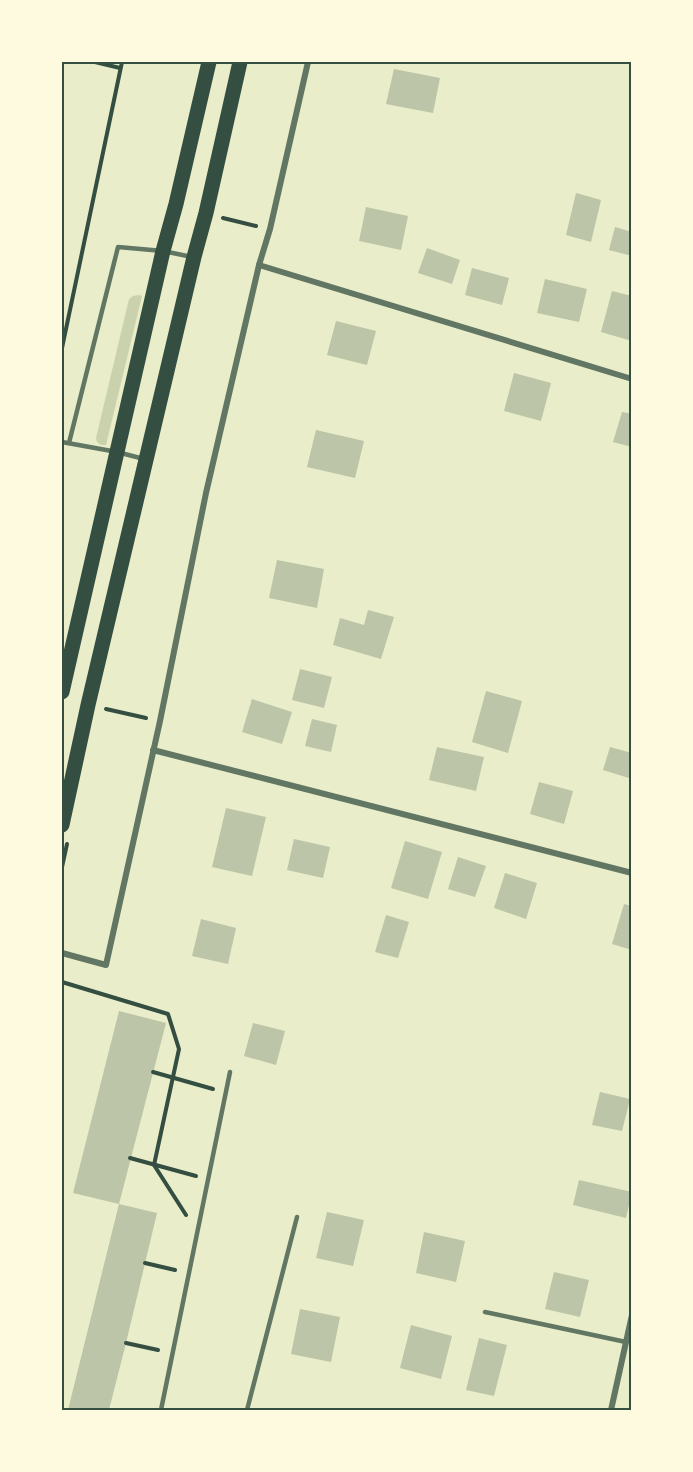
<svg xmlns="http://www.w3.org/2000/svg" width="693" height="1472" font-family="Roboto,sans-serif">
<rect width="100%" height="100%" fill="#e9edc9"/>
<polygon fill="#cad2ad" points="139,295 142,296 106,445 101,445 97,442 96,438 129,299 133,296"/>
<g fill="#bcc5a7">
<polygon points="394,69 440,78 433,113 386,104"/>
<polygon points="576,193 601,200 591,242 566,235"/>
<polygon points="366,207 408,216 401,250 359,241"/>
<polygon points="615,227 632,232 632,256 609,250"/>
<polygon points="427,248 460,260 452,284 418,273"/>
<polygon points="472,268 509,278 502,305 465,295"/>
<polygon points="545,279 587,289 579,322 537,313"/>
<polygon points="612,291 632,296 632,341 601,332"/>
<polygon points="336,321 376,331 367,365 327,355"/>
<polygon points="514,373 551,383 541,421 504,411"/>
<polygon points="622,412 632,414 632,447 613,442"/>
<polygon points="316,430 364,441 355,478 307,467"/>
<polygon points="277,560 324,569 317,608 269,598"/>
<polygon points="368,610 394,617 381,659 333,645 340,618 364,625"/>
<polygon points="300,669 332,677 324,708 292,700"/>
<polygon points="486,691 522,701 508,753 472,742"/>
<polygon points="252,699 292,712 282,744 242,732"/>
<polygon points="312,719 337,725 331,752 305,746"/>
<polygon points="437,747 484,757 476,791 429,780"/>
<polygon points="610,747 632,753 632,779 603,770"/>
<polygon points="539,782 573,791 564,824 530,814"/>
<polygon points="226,808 266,817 252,876 212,867"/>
<polygon points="294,839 330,847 323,878 287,870"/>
<polygon points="405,841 442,852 428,899 391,888"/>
<polygon points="458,857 486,866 475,897 448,889"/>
<polygon points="505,873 537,883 526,919 494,908"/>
<polygon points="624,904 632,906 632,950 612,944"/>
<polygon points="386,915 409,922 398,958 375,952"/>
<polygon points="201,919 236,928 228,964 192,956"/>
<polygon points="119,1011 166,1023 119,1204 73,1193"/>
<polygon points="253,1023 285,1031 276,1065 244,1056"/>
<polygon points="600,1092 630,1099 622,1131 592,1125"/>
<polygon points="579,1180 632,1192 626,1218 573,1205"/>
<polygon points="119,1204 157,1213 126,1343 109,1410 68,1410"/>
<polygon points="327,1212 364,1220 353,1266 316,1258"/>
<polygon points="424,1232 465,1241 456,1282 416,1273"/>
<polygon points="554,1272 589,1280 580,1317 545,1309"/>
<polygon points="300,1309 340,1317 331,1362 291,1354"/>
<polygon points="411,1325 452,1336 441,1379 400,1368"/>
<polygon points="479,1338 507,1345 494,1396 466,1390"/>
</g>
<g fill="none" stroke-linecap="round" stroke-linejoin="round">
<g stroke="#344e41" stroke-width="4">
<polyline points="95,62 120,68"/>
<polyline points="223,218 256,226"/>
<polyline points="62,348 122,62"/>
<polyline points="106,709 146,718"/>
<polyline points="62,867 67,844"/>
<polyline points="62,982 168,1014 179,1049 154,1165 186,1215"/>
<polyline points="153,1072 213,1089"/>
<polyline points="130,1158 196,1176"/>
<polyline points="145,1263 175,1270"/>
<polyline points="126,1343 158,1350"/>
</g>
<g stroke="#617663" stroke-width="4.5">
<polyline points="62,442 117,452 144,459"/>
<polyline points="69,443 118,247 163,251 192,257"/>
<polyline points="485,1312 626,1342"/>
<polyline points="161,1410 230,1072"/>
<polyline points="247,1410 297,1217"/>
</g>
<g stroke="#617663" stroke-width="6">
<polyline points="259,265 632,379"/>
<polyline points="153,750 632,873"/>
<polyline points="62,953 106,965 160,721 206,493 259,265 270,229 308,62"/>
<polyline points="611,1410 632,1315"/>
</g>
<g stroke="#344e41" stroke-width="15">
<polyline points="62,692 163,251 176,204 209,62"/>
<polyline points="62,825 88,705 194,257 206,213 240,62"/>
</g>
</g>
<rect width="693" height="1472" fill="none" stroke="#fefae0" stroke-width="126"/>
<rect x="63" y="63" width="567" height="1346" fill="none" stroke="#344e41" stroke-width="2"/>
</svg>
